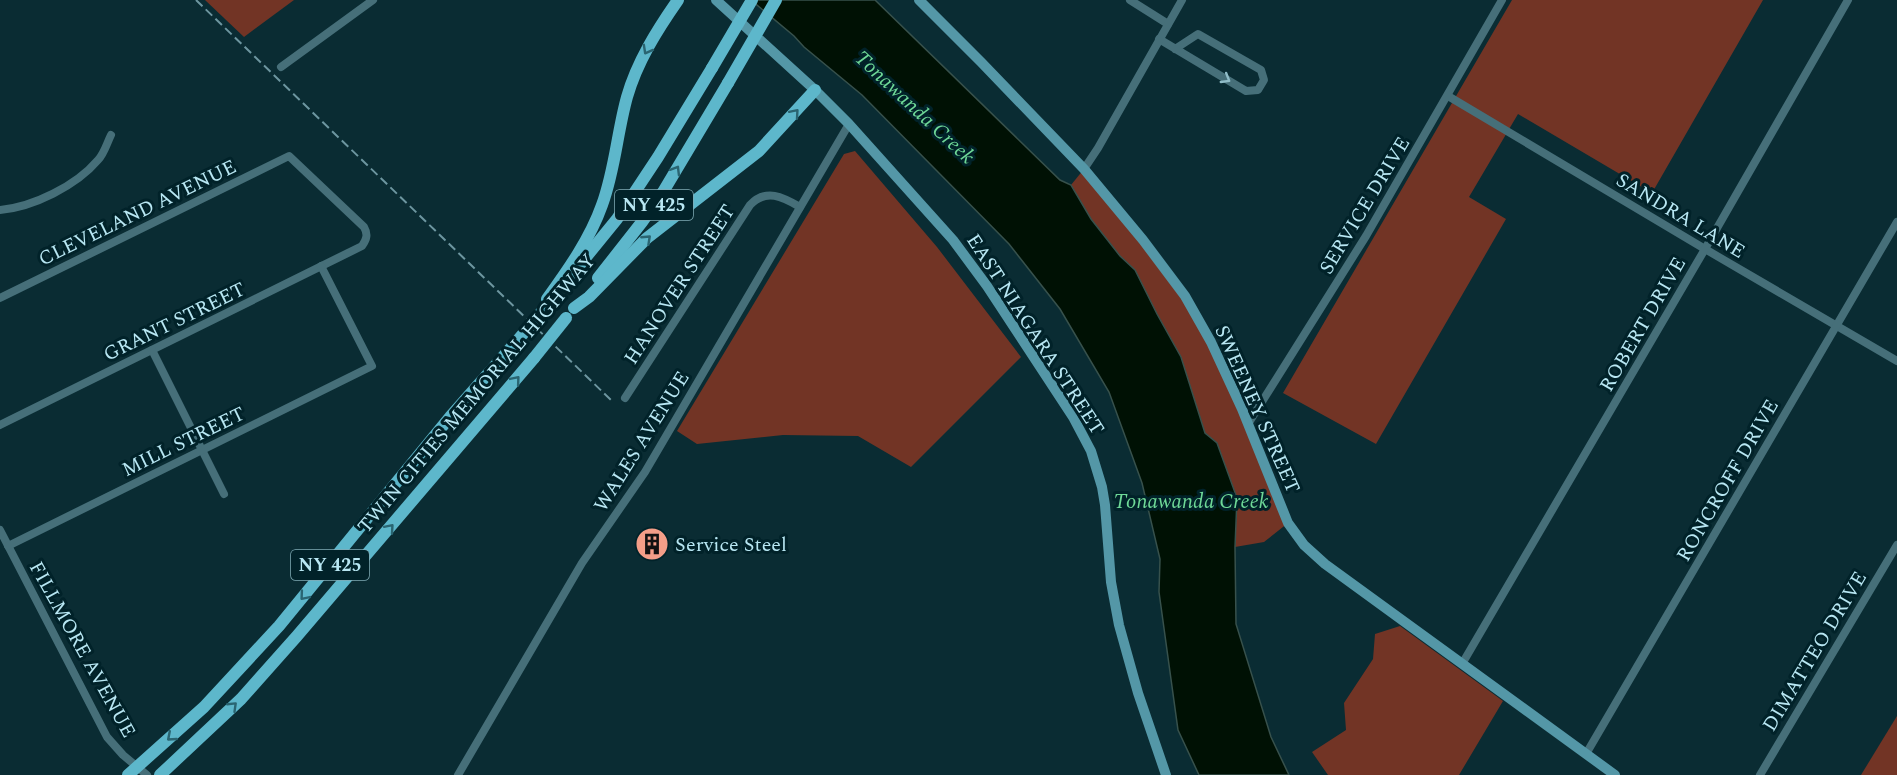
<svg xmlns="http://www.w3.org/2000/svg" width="1897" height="775" font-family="Spectral,serif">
<rect width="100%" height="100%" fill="#0a2c33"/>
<g fill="#723425">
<polygon points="205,0 294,0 244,37"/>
<polygon points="1512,0 1763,0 1652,193 1518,114 1469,197 1506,219 1376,444 1283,393"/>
<polygon points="855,151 937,247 1021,357 911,467 858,436 783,435 697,444 677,431 844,154"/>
<polygon points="1084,169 1185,296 1242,409 1288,523 1264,542 1235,547 1237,498 1217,443 1205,433 1181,357 1157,314 1135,270 1120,256 1091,219 1071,185"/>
<polygon points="1400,626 1503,701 1459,775 1328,775 1312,752 1346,730 1344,703 1373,659 1375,634"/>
<polygon points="1897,716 1897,775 1861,775"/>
</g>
<polygon fill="#001104" stroke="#37514c" stroke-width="1.5" points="751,0 875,0 1060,180 1071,185 1091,219 1120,256 1135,270 1157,314 1181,357 1205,433 1217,443 1237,498 1235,547 1236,624 1271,737 1289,775 1199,775 1178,730 1159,592 1160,559 1142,483 1109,392 1060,309 1009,244 862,95 804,47 794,36"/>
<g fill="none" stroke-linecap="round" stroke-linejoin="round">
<g stroke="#466f79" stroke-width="8">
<polyline points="1130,0 1168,24"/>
<polyline points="1159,39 1246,91 1258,90 1264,80 1261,70 1198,34 1175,49"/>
<polyline points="281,67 373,0"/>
<polyline points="1448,96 1705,249 1897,361"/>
<polyline points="1084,169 1098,148 1182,0"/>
<path d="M0 210C33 207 76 186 98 160 104 154 107 143 111 135"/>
<path d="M0 298 289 156 364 227C368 234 367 239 362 246L0 425"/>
<polyline points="152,350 224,494"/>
<path d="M625 398 750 205C766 188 783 197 800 207"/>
<polyline points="1248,424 1366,236 1502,0"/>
<polyline points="0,530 107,737 123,755 147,775"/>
<polyline points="8,546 372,366 321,266"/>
<polyline points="1462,664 1705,249 1848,0"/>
<polyline points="1586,754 1897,222"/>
<polyline points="458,775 582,563 645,472 849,124"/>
<polyline points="1760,775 1897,545"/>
</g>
<g stroke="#5497a7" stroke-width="10">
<polyline points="716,0 815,90 849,124 953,240 987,286 1073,417 1091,451 1102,487 1105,505 1111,582 1119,625 1138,693 1166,775"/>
<polyline points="919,0 981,62 1084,169 1143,240 1185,296 1211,342 1242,409 1288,523 1304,545 1325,564 1615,775"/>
</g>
<g stroke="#5db7cb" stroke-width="12">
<polyline points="573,273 617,219 658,157 712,68"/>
<polyline points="598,278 642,222 663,192 728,83"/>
<path d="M547 299C568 270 590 239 602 205 615 170 617 133 627 97 637 62 657 30 678 0"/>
<polyline points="574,308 589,297 647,238 759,151 815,90"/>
<polyline points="128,775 204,707 279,626 450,417 517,341"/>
<polyline points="160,775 241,699 297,636 534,358"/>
</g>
<polyline stroke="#6d96a0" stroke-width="2" stroke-dasharray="9 4.5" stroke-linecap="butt" points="196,0 611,400"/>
<g stroke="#5db7cb" stroke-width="12">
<polyline points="712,68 752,0"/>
<polyline points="728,83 776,0"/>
<polyline points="517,341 549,303"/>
<polyline points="534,358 566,318"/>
</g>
</g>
<defs><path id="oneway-chevron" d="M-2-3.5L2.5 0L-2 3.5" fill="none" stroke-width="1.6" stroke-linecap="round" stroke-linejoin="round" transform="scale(1.5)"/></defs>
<g stroke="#2a6572">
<use href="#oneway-chevron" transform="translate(647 50) rotate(119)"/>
<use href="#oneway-chevron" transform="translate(795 113) rotate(-49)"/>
<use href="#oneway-chevron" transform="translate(676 170) rotate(-59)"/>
<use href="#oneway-chevron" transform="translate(647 239) rotate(-43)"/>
<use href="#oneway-chevron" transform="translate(516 380) rotate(-50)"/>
<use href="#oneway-chevron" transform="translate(390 528) rotate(-49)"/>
<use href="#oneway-chevron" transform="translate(304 596) rotate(130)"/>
<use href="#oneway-chevron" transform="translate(233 706) rotate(-44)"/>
<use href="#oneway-chevron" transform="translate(171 737) rotate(139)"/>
</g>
<use stroke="#90bdc8" href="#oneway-chevron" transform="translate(1226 79) rotate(31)"/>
<defs>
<symbol id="building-disc" viewBox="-11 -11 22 22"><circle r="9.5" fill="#f49e88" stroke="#012229"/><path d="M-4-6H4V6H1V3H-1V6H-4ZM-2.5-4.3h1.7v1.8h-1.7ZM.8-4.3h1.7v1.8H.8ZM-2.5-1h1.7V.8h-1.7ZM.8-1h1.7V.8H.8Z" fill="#111"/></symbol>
</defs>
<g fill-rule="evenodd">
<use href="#building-disc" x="633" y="525" width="38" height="38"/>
</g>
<g text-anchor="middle" stroke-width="6" stroke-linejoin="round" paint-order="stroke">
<g fill="#012229" stroke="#81acb6" stroke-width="1.5">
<rect x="615" y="190" width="78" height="30" rx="4.5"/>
<rect x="291" y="550" width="78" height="30" rx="4.5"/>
</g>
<g font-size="18" font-weight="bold" fill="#b8e7f3">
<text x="654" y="211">NY 425</text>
<text x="330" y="571">NY 425</text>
</g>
<g font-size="20" fill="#b8e7f3" stroke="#012229">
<text transform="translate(1364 205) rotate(-59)" y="7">SERVICE DRIVE</text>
<text transform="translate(137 212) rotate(-26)" y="7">CLEVELAND AVENUE</text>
<text transform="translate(1681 215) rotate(31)" y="7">SANDRA LANE</text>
<text transform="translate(679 284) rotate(-57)" y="7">HANOVER STREET</text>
<text transform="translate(174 321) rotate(-26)" y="7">GRANT STREET</text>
<text transform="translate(1642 324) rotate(-60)" y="7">ROBERT DRIVE</text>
<text transform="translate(1036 334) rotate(57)" y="7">EAST NIAGARA STREET</text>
<text transform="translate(476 393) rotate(-50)" y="7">TWIN CITIES MEMORIAL HIGHWAY</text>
<text transform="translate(1258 409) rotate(66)" y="7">SWEENEY STREET</text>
<text transform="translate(183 441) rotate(-26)" y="7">MILL STREET</text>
<text transform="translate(641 441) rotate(-58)" y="7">WALES AVENUE</text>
<text transform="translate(1727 480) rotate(-60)" y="7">RONCROFF DRIVE</text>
<text transform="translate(83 649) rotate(61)" y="7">FILLMORE AVENUE</text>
<text transform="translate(1814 651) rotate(-59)" y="7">DIMATTEO DRIVE</text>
</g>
<g font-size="20" fill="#b8e7f3" stroke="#012229" text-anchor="start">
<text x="675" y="551">Service Steel</text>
</g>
<g font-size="21" font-style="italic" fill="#6ed897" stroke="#012229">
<text transform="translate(915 107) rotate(43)" y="7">Tonawanda Creek</text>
<text x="1191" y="508">Tonawanda Creek</text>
</g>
</g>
</svg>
